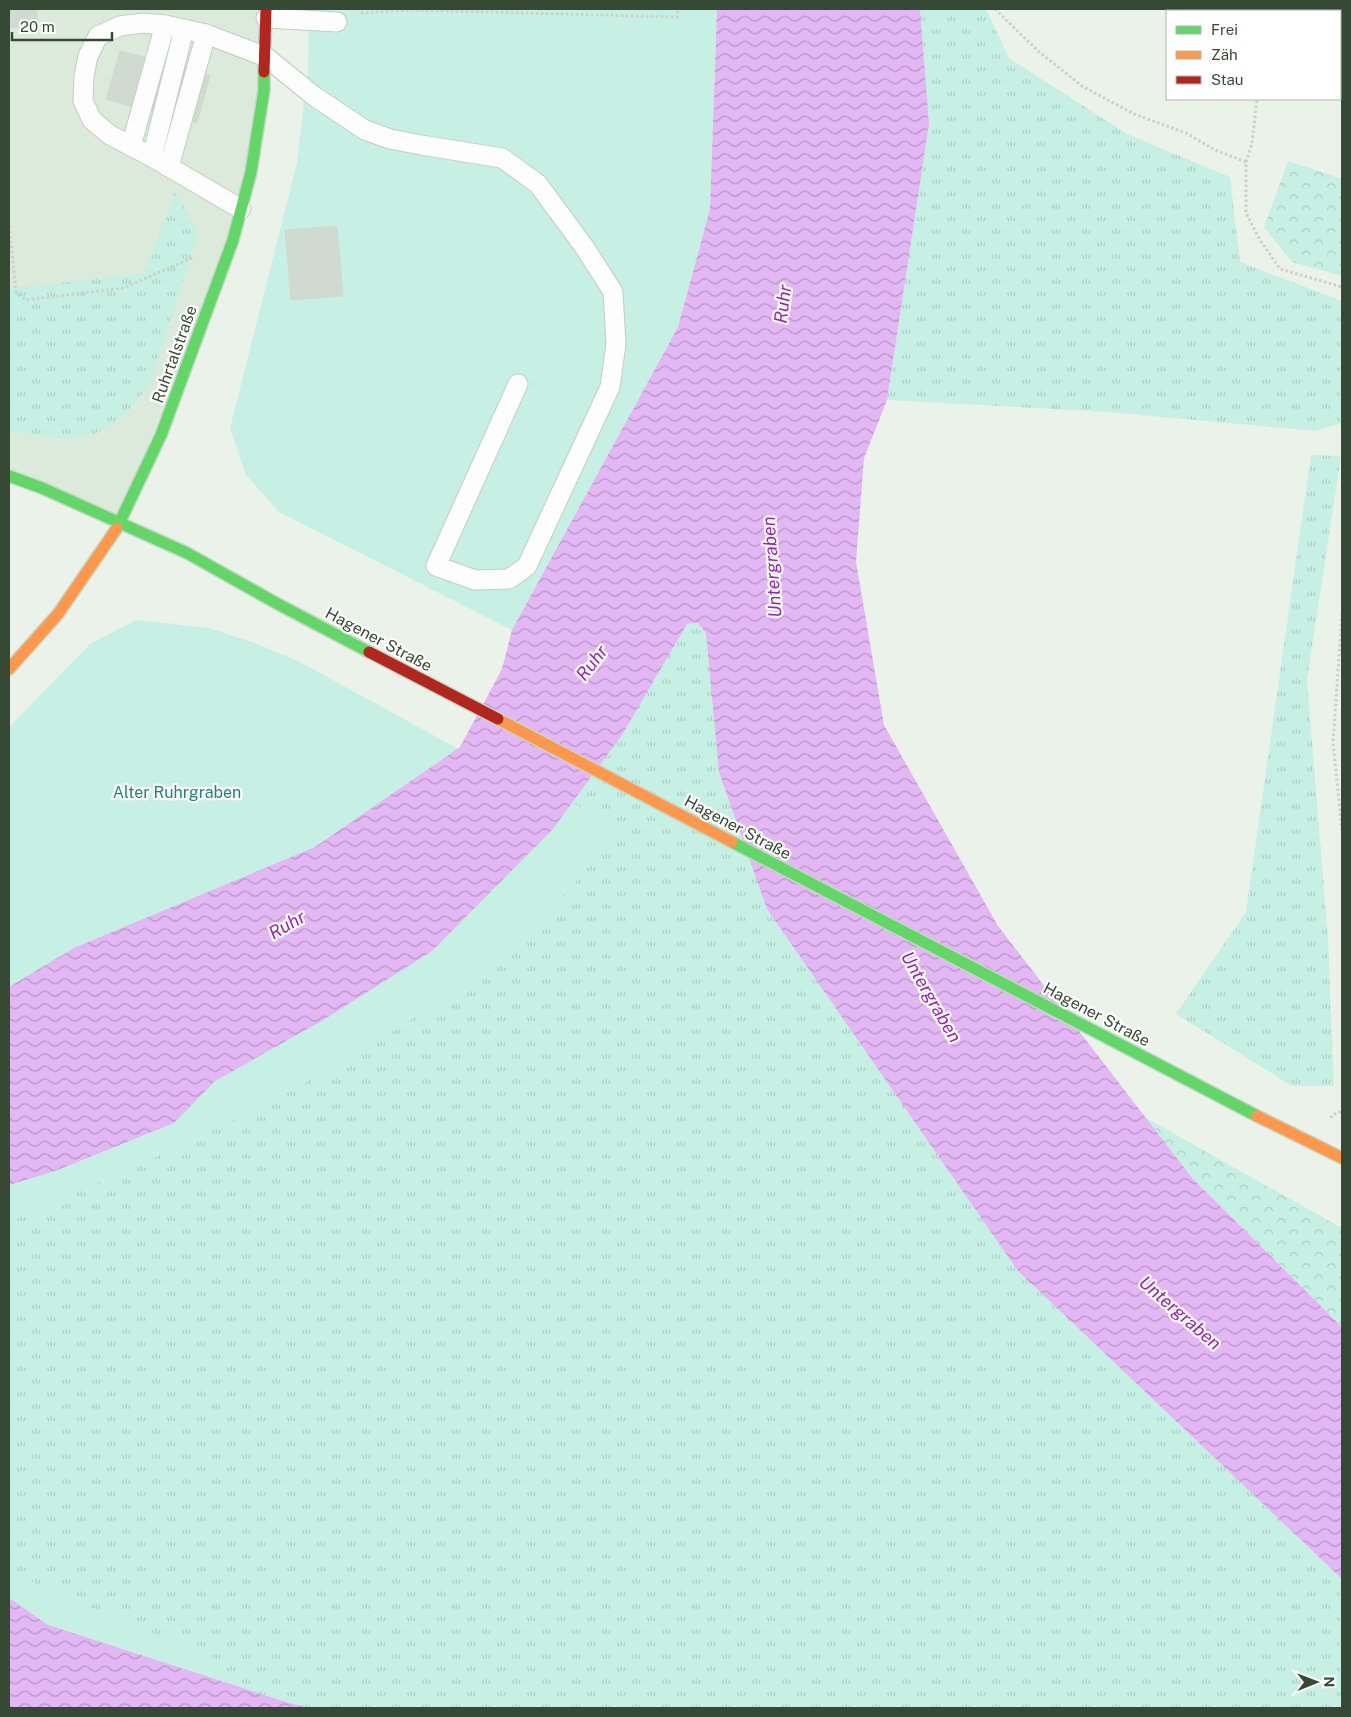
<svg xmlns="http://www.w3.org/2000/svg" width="1351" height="1717" font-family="'Public Sans',sans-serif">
<defs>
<pattern id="grass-tufts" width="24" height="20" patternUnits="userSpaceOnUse" patternTransform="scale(1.25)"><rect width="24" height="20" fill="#c7f0e4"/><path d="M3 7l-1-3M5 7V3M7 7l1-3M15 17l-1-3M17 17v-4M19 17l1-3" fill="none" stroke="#accfc4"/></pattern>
<pattern id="forest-crowns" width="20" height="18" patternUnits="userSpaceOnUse" patternTransform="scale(1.25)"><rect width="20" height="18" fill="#c7f0e4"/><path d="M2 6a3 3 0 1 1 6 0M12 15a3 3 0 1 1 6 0" fill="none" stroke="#accfc4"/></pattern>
<pattern id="water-waves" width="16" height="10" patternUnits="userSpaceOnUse" patternTransform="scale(1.25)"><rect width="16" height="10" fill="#e3b6f4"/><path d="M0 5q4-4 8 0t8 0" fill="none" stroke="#b996c6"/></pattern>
</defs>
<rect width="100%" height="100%" fill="#eaf2ea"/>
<polygon fill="#dbeadb" points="9,9 266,9 251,172 120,523 9,476"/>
<g fill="url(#grass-tufts)">
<polygon points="920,9 986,9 1009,58 1127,134 1230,177 1240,262 1342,301 1342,423 1315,431 1108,412 887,400 929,124"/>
<path d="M175 192 198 233 151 382C136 404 113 430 86 436 62 441 33 436 9 431V287H25L144 273Z"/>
<polygon points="1311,455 1341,456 1307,680 1328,939 1334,1086 1292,1086 1176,1014 1246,912"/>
<polygon points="699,623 706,633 1018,1271 1342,1579 1342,1708 310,1708 289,1703 48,1625 9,1598 9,1185 622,735 687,624"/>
</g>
<g fill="url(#forest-crowns)">
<polygon points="1288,161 1342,179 1342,276 1292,262 1264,227"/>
<polygon points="1146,1118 1342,1228 1342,1327 1193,1179"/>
</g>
<g fill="#c7f0e4">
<polygon points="309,9 717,9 710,209 678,327 512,630 279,512 246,475 230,428 297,163 308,70"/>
<polygon points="136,620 209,628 255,643 300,662 495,769 9,1042 9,727 90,644"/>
<path d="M500 765 619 828C590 865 560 903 525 935 500 957 473 976 447 995 312 1091 160 1156 9 1222V1043Z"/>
<polygon points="9,1567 45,1589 219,1660 202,1708 9,1708"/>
</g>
<g fill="url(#water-waves)">
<polygon points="717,9 920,9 929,124 887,400 864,458 856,562 884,725 998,926 1193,1179 1342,1327 1342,1579 1018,1271 767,909 719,772 706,633 698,623 687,624 622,735 552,830 432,951 325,1019 215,1081 174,1123 55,1171 9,1185 9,987 74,948 315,847 460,747 502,669 512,630 678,327 710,209"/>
<polygon points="9,1598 48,1625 289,1703 310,1708 9,1708"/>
</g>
<g fill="#d1dad1" stroke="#d0dad0">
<polygon points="9,9 36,9 38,25 9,28"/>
<polygon points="120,51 140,56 127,105 106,99"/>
<polygon points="140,56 210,75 197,123 127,105"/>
<polygon points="337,226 343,296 291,300 285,230"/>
</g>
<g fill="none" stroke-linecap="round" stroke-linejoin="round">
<defs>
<g id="lane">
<polyline points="266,18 337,22"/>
<polyline points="131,146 165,25"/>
<polyline points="152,157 184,29"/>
<polyline points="169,167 206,34"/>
<polyline points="241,209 152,157 110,135 92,120 83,101 84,76 88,56 98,36 120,26 143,23 165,25 206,34 266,57 314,96 365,130 390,139 421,145 502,158 538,184 585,248 613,292 616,344 610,387 527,566 509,579 475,580 436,566 518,384"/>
</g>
<g id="fast">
<polyline points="9,476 42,488 187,553 276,603 369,652"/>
<polyline points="117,528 161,435 233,240 251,172 264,90 264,72"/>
<polyline points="732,842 1257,1116"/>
</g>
<g id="slow">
<polyline points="9,669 58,614 117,528"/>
<polyline points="498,719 732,842"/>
<polyline points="1257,1116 1342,1158"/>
</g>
<g id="jam">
<polyline points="264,72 266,9"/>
<polyline points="369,652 498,719"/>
</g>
</defs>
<use href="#lane" stroke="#c4cdc4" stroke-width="21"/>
<use href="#fast" stroke="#c4d7c5" stroke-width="14"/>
<use href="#slow" stroke="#c4d7c5" stroke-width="14"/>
<use href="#jam" stroke="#c4d7c5" stroke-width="14"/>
<g stroke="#cbd2ca" stroke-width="3" stroke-dasharray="2.5 2.5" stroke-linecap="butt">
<polyline points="995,9 1038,51 1082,86 1134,114 1186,133 1215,150 1246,162 1246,213 1260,240 1280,269 1342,287"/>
<polyline points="1259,9 1259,11"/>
<polyline points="361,13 410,10 677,17 678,9"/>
<polyline points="1246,162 1252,143 1257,99"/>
<polyline points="9,226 16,292 26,300 123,288 194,257"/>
<polyline points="1342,614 1333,743 1342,831"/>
<polyline points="1331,1118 1332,1115 1342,1111"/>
</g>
<use href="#lane" stroke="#fcfdfc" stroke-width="19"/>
<use href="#fast" stroke="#63d668" stroke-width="11"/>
<use href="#slow" stroke="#ff974d" stroke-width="11"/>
<use href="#jam" stroke="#b3261e" stroke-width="11"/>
</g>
<g text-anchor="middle" stroke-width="4.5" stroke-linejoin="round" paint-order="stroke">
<g font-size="16" fill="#364935" stroke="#fff">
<text transform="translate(174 354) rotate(-70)" y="6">Ruhrtalstraße</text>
<text transform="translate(379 639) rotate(28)" y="6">Hagener Straße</text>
<text transform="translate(738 827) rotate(28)" y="6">Hagener Straße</text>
<text transform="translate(1097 1014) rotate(28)" y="6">Hagener Straße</text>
</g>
<g font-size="16" fill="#20827d" stroke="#fff">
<text x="177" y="798">Alter Ruhrgraben</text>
</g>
<g font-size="18" font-style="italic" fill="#9921c2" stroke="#fff">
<text transform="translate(783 304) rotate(-83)" y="6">Ruhr</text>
<text transform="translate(772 567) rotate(-94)" y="6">Untergraben</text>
<text transform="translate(592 663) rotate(-52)" y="6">Ruhr</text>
<text transform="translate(287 925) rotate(-30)" y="6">Ruhr</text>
<text transform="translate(931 997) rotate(60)" y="6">Untergraben</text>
<text transform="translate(1180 1313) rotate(41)" y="6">Untergraben</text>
</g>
</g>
<rect width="1351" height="1717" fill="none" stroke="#364935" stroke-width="20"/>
<rect x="1166" y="10" width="175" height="90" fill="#ffffff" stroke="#afb6ae"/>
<rect x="1176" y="26" width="25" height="8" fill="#63d668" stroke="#afb6ae"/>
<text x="1211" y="35" font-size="15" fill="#364935">Frei</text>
<rect x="1176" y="51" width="25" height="8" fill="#ff974d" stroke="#afb6ae"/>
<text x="1211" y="60" font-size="15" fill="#364935">Zäh</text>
<rect x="1176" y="76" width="25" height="8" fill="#b3261e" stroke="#afb6ae"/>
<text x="1211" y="85" font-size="15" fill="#364935">Stau</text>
<g transform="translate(1316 1682) rotate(89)" stroke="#ffffff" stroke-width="4" paint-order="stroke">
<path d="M0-4L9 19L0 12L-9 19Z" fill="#364935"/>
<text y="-8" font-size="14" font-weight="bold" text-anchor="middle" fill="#364935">N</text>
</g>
<path d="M12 32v8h100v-8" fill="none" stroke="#364935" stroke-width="2.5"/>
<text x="20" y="32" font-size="15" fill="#364935" stroke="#ffffff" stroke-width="4" paint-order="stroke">20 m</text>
</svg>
